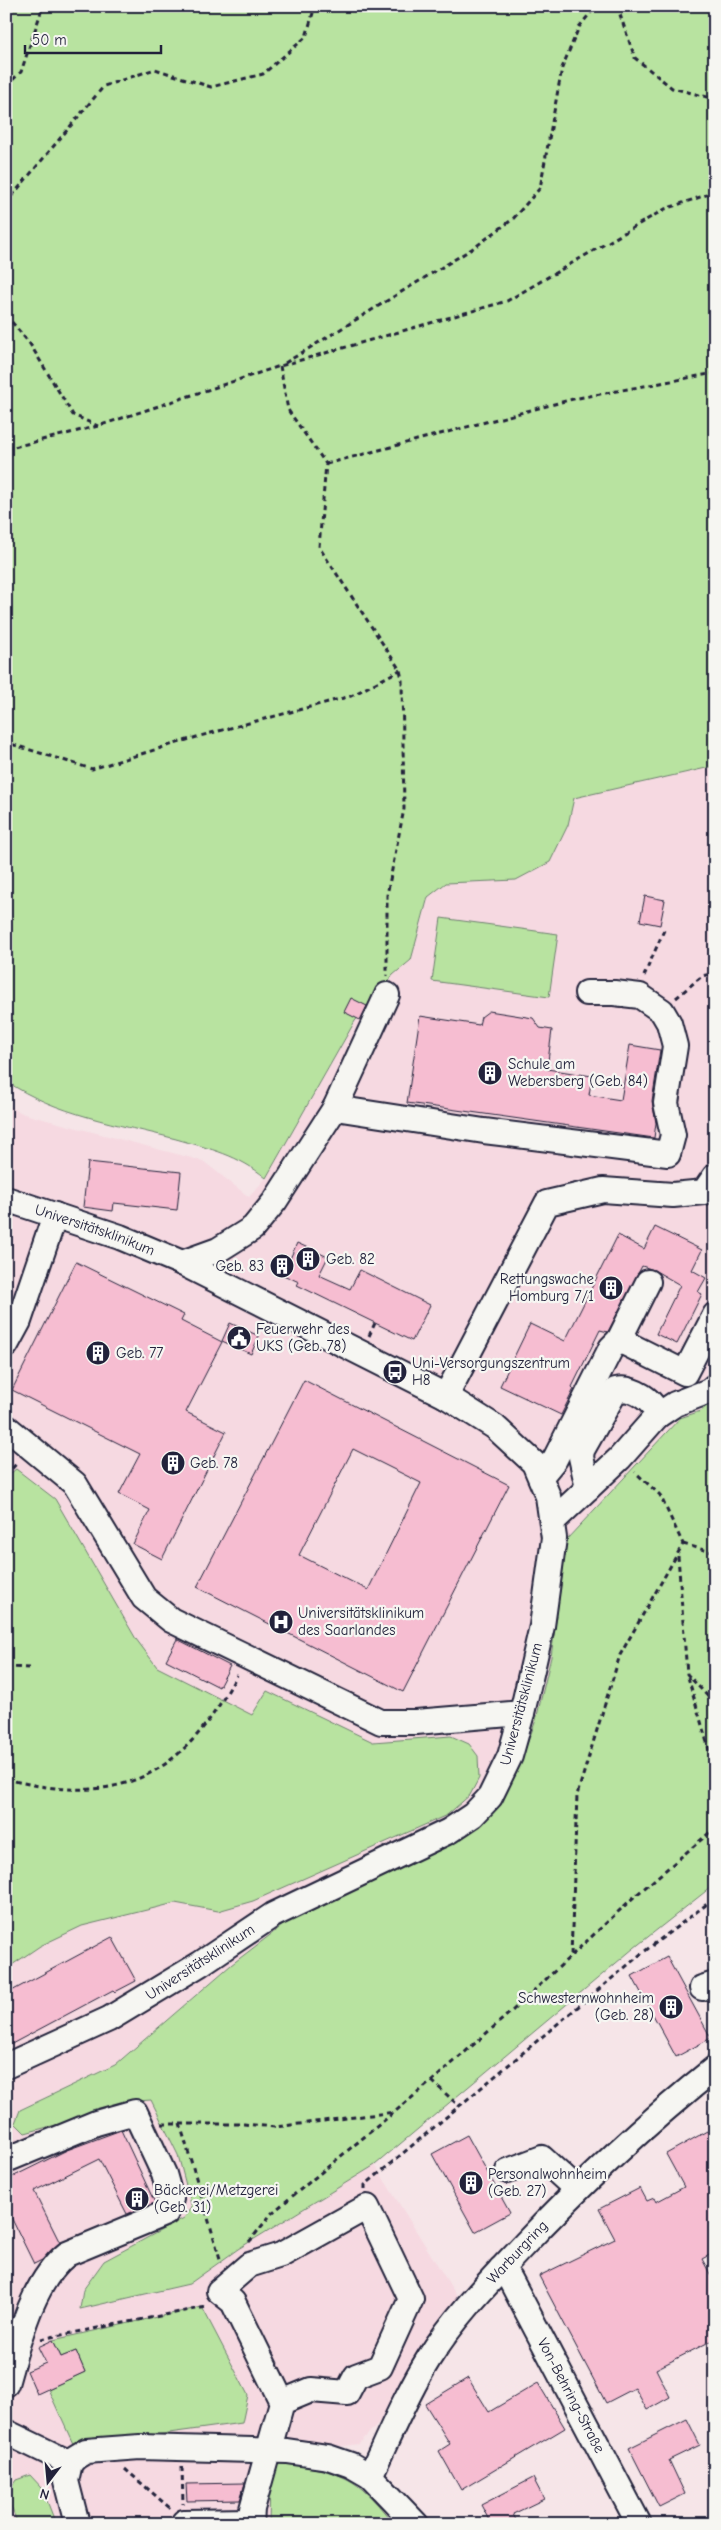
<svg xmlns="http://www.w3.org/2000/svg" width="721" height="2530" font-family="'Comic Neue',sans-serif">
<rect width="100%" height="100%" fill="#f6e5e8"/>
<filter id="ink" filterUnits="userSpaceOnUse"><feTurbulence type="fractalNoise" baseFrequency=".02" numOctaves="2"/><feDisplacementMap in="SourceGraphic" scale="10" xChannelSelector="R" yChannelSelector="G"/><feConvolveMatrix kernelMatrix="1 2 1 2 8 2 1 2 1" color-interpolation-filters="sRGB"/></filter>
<g filter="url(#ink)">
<polygon fill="#f6d9e1" points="715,766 715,1399 701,1411 680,1418 567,1539 551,1657 536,1720 516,1774 501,1800 454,1837 287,1922 231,1965 115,2065 20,2110 86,2117 124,2102 151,2100 178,2155 192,2208 184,2218 104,2261 83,2290 80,2309 189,2284 238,2249 375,2165 458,2298 423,2342 381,2420 359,2444 336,2447 328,2471 277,2462 270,2483 269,2524 6,2524 6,1105 24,1114 203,1161 249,1197 266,1178 355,1021 393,975 411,960 428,897 446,883 516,880 568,825 573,798"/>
<g fill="#b8e3a0" stroke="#6d826e">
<path d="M6 6H715V766L574 798 568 825 550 862 516 880 446 883 428 897 411 960 393 975 355 1021 266 1178C238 1155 211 1149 176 1139 119 1124 56 1115 6 1081Z"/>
<polygon points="441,918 558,934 549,997 432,981"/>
<polygon points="715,1399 715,1884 634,1948 375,2165 238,2249 189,2284 80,2309 83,2290 104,2261 184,2218 192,2208 178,2155 151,2100 124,2102 86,2117 25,2133 15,2123 20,2110 115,2065 231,1965 287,1922 454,1837 501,1800 516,1774 536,1720 551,1657 567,1539 680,1418 701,1411"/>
<polygon points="16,1469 55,1499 136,1639 157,1667 252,1715 267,1691 373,1742 451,1736 469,1744 478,1756 479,1778 470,1795 447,1815 253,1901 218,1911 175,1903 82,1926 40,1946 6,1969 6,1477"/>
<polygon points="202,2307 248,2395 242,2423 74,2446 48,2389 85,2372 76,2351 61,2357 53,2340"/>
<path d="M277 2462C306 2467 339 2469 362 2489 374 2499 384 2512 394 2524H269L270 2483Z"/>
<polygon points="30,2475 42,2488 56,2524 18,2524 6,2495 16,2480"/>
</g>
<g fill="#f6bdd1" stroke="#22223b" fill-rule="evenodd">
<polygon points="645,896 665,900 660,925 640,921"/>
<polygon points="351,998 367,1006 360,1020 344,1012"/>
<polygon points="489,1011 533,1018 540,1028 552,1030 547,1069 592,1076 589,1095 621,1100 630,1045 660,1050 652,1101 656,1123 654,1138 407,1103 420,1016 479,1025 481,1017"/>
<polygon points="88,1162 181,1172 177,1210 114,1203 113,1211 83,1207"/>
<polygon points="655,1227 702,1250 692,1270 706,1278 698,1292 702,1294 677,1344 656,1334 680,1285 654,1270 642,1266 608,1332 600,1330 572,1387 574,1389 561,1415 500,1386 530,1324 565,1341 618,1235 644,1249"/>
<polygon points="297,1243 328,1257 319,1275 350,1289 360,1270 430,1305 412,1341 297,1285 299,1282 272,1270 278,1256 289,1261"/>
<polygon points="76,1262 184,1315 181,1321 222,1342 186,1412 226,1432 162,1559 133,1544 150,1510 119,1494 140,1454 12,1390"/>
<polygon points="230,1323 259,1336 251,1354 222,1341"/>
<path d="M304 1380 509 1485 403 1692 197 1587ZM353 1449 421 1483 368 1590 299 1555Z"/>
<polygon points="177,1639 230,1666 219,1687 166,1660"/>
<polygon points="112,1937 136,1981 115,1992 113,1990 6,2047 6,1994"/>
<polygon points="667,1957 711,2038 676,2057 632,1976"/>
<polygon points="121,2130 155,2203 127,2214 99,2159 34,2191 60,2243 42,2260 34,2264 6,2207 6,2180 67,2150"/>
<polygon points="707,2131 715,2146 715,2252 702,2259 715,2283 715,2339 656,2369 670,2397 647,2410 635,2388 606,2403 539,2276 615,2239 599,2209 640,2188 647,2201 654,2198 656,2202 684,2187 666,2154"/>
<polygon points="467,2135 510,2213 475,2232 432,2154"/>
<polygon points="53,2340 61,2357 76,2351 85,2372 37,2394 27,2371 46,2363 38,2347"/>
<polygon points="468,2378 489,2412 538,2383 565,2428 461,2490 439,2451 450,2444 425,2404"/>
<polygon points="687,2419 700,2445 669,2460 685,2494 659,2507 629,2448"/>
<polygon points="533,2478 544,2499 513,2514 518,2524 491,2524 481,2505"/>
<polygon points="245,2483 240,2500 187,2501 186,2484"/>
</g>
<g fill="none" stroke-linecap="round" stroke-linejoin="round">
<defs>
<g id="minor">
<polyline points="335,1108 484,1131 668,1154 673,1135 666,1103 675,1046 669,1023 662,1011 640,996 614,993 587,993"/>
<path id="s1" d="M6 1199 120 1237 182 1263 446 1396 495 1427 534 1463 548 1496 554 1538 542 1626 522 1713 510 1756 490 1797 473 1815 449 1831 273 1915 200 1964 109 2019 6 2066"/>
<polyline points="182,1263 218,1250 253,1228 275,1201 335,1108 387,995"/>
<polyline points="619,1340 685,1373 715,1315"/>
<polyline points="6,1345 19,1321 55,1215"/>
<polyline points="446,1396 547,1203 603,1190 673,1195 704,1192 715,1176"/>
<polyline points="6,1427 75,1484 144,1598 171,1620 381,1722 416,1722 522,1713"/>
<polyline points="541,1476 555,1459 611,1348 619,1340 648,1282"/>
<path d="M588 1488 581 1457 582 1450 616 1390C632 1386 656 1401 657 1416"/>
<polyline points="553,1521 620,1458 657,1416 675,1404 709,1391 715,1386"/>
<polyline points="702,1988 715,1984"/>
<path d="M6 2160 96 2123 135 2112 164 2174 171 2199 166 2213 67 2254C32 2282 18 2342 6 2384"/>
<polyline points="508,2171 542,2158 576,2189"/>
<path id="s2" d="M501 2269 510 2279 639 2524"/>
<polyline points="6,2432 70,2463"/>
<path id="s3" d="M370 2476C389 2436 406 2395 429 2358 454 2318 487 2284 519 2250 580 2185 645 2124 715 2068"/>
<polyline points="184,2522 251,2521"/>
<polyline points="77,2524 66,2481 70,2463 76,2457 86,2451 140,2447 287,2451 328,2457 351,2465 370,2476 416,2524"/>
<polyline points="251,2524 252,2509 282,2402 233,2302 219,2291 249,2265 281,2255 367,2207 411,2299 380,2367 356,2376 347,2393 311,2390 282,2402"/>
</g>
</defs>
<use href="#minor" stroke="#22223b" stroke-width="28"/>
<g stroke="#22223b" stroke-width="3" stroke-dasharray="5 4" stroke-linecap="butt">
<polyline points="617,6 635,58 672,88 715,99"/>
<polyline points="6,86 21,72 43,6"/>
<polyline points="6,203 104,86 155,69 211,87 263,74 306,37 315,6"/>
<polyline points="6,315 30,344 73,415 98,426"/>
<polyline points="285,363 475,247 513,219 540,188 562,68 579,27 596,6"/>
<polyline points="280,366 288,410 326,464 319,547 400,670 402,679 404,809 387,895 387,976"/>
<polyline points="6,449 98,426 280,366 507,301 665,209 715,192"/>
<polyline points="326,464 573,399 715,373"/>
<polyline points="6,738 11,744 92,769 200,736 351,696 400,670"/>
<polyline points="644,976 665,928"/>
<polyline points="676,998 702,976 715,973"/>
<polyline points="369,1336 375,1323"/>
<polyline points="6,1475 17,1463"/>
<polyline points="683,1544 715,1553"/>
<polyline points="678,1556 687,1674 715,1704"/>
<polyline points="6,1667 30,1668"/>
<polyline points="688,1677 715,1770"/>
<path d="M6 1779C121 1808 182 1777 237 1675"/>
<polyline points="571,1955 577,1795 620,1655 683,1544 660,1495 635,1472"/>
<polyline points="432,2081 459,2106"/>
<polyline points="162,2124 244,2124 275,2127 395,2112"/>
<polyline points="180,2124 221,2262"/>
<polyline points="365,2189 365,2185 641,1954 715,1898"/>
<polyline points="249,2242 272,2213 432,2081 513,2010 634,1897 715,1828"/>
<polyline points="41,2339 206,2307"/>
<polyline points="182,2467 183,2504"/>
<polyline points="125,2469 171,2509"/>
</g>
<use href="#minor" stroke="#f6f6f2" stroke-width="24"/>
</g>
</g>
<defs>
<symbol id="building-disc" viewBox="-11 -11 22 22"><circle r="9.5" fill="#22223b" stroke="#f6f6f2"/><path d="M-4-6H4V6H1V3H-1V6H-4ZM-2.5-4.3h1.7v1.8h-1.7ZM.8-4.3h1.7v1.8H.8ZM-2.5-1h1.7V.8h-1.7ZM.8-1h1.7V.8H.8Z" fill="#fff"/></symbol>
<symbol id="civic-disc" viewBox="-11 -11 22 22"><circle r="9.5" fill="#22223b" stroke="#f6f6f2"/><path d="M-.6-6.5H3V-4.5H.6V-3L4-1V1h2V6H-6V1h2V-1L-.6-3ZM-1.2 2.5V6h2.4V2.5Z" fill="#fff"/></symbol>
<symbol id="bus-disc" viewBox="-11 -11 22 22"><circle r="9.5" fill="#22223b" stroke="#f6f6f2"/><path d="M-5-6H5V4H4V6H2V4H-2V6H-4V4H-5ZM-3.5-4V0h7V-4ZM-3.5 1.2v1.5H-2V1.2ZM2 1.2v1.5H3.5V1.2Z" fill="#fff"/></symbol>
<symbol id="hospital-disc" viewBox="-11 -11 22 22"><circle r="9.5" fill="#22223b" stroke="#f6f6f2"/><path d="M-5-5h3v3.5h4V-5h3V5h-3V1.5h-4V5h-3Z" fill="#fff"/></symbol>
</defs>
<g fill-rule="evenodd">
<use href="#building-disc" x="476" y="1059" width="28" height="28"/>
<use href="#building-disc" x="294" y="1245" width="28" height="28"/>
<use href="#building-disc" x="268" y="1252" width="28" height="28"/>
<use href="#building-disc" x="597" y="1274" width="28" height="28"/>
<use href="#civic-disc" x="225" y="1324" width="28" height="28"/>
<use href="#building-disc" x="84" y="1339" width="28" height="28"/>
<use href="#bus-disc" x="381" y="1358" width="28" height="28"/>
<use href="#building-disc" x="159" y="1449" width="28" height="28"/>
<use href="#hospital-disc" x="267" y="1608" width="28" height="28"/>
<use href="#building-disc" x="657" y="1993" width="28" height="28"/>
<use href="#building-disc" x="457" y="2169" width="28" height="28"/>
<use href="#building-disc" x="123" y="2185" width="28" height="28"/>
</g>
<g text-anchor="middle" stroke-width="4.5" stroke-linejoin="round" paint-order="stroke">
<g font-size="15" fill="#22223b" stroke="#f6f6f2" text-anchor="start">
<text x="508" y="1069">Schule am<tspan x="508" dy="17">Webersberg (Geb. 84)</tspan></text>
<text x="326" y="1264">Geb. 82</text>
<text x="264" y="1271" text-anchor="end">Geb. 83</text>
<text x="594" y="1284" text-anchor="end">Rettungswache<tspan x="594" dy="17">Homburg 7/1</tspan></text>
<text x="256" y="1334">Feuerwehr des<tspan x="256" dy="17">UKS (Geb. 78)</tspan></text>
<text x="116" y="1358">Geb. 77</text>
<text x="412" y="1368">Uni-Versorgungszentrum<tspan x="412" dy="17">H8</tspan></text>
<text x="190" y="1468">Geb. 78</text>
<text x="298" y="1618">Universitätsklinikum<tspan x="298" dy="17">des Saarlandes</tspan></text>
<text x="654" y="2003" text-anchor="end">Schwesternwohnheim<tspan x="654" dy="17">(Geb. 28)</tspan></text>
<text x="488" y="2179">Personalwohnheim<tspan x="488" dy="17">(Geb. 27)</tspan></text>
<text x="154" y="2195">Bäckerei/Metzgerei<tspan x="154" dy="17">(Geb. 31)</tspan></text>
</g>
<g font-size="15" fill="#22223b" stroke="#f6f6f2">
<text dy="5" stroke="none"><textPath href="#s1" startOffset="94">Universitätsklinikum</textPath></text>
<text transform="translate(521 1704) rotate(-75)" y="5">Universitätsklinikum</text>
<text transform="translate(200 1962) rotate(-33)" y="5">Universitätsklinikum</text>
<text dy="5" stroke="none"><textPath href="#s3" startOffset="270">Warburgring</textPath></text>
<text dy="5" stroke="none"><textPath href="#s2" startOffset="145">Von-Behring-Straße</textPath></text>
</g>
</g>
<rect width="721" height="2530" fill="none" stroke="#f6f6f2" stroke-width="25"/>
<rect x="12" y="12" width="696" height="2505" fill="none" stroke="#22223b" stroke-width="2" filter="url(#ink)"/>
<g transform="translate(48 2482) rotate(196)" stroke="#f6f6f2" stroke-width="4" paint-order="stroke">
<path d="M0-4L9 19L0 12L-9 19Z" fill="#22223b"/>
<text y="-8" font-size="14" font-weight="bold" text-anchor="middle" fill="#22223b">N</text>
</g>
<path d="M25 45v8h136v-8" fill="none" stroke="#22223b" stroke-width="2.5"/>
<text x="32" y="45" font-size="15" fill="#22223b" stroke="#f6f6f2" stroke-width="4" paint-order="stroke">50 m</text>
</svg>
